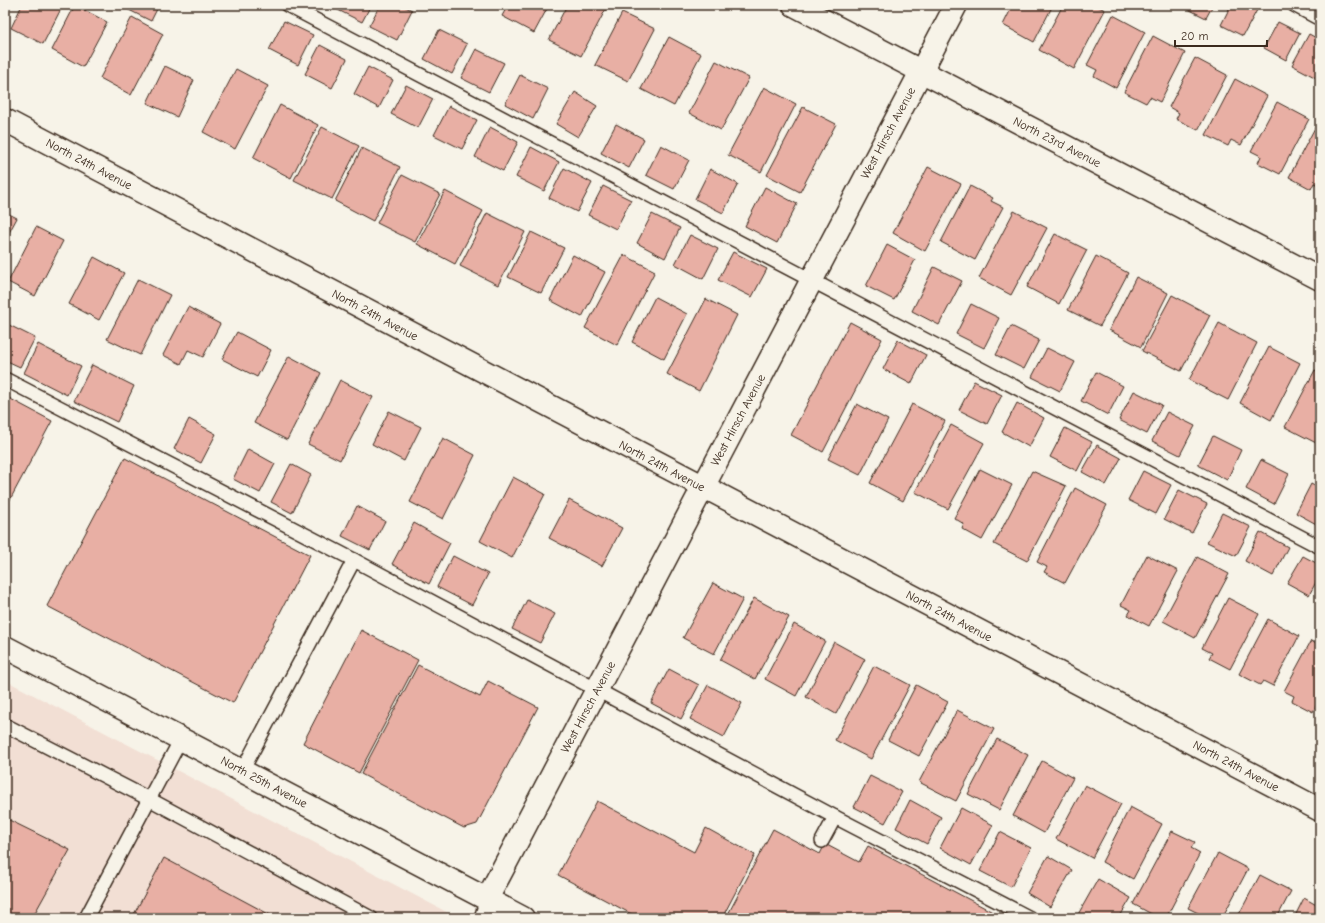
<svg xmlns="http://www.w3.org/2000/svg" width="1325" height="923" font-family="'Comic Neue',sans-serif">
<rect width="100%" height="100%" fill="#f7f3e8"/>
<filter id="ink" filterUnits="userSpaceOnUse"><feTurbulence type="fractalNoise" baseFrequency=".025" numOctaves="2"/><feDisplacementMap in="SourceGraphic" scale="8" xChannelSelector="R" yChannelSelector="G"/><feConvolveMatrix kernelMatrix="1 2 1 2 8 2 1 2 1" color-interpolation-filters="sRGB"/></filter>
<g filter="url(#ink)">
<polygon fill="#f2dfd4" points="5,680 458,918 5,918"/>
<g fill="#e8afa4" stroke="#3b2a1e">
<polygon points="22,5 63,5 43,44 11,28"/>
<polygon points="75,5 107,22 83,67 52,50"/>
<polygon points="124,5 159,5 151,21 123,7"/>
<polygon points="336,5 371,5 362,22 334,8"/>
<polygon points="380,5 401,5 412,10 397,40 369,26"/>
<polygon points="508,5 549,5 534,33 502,16"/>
<polygon points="567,5 608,5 581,56 549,40"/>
<polygon points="1005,5 1053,5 1034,42 1003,25 1010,11 1004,8"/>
<polygon points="1063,5 1095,5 1105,10 1074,69 1039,50"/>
<polygon points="1185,5 1213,5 1206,18 1184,7"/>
<polygon points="1231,5 1248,5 1257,10 1243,36 1221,25"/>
<polygon points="622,13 655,29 628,81 595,65"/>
<polygon points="1113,15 1145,32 1116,88 1094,76 1097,70 1087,65"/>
<polygon points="132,17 163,34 131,95 100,78"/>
<polygon points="284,21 313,35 298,65 269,50"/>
<polygon points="1278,22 1300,33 1286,60 1264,48"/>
<polygon points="439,30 467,44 452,74 424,59"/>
<polygon points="1309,34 1320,40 1320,80 1292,65"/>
<polygon points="1153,36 1185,53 1160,102 1150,97 1146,103 1124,92"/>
<polygon points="669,37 701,54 674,106 641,89"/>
<polygon points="320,45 347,59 332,88 305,74"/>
<polygon points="476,49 504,63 489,92 461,78"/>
<polygon points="1195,58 1227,75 1198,130 1176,119 1179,113 1169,107"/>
<polygon points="716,61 749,78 721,130 689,113"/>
<polygon points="165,66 194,80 177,117 147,103"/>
<polygon points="368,67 393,80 379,108 354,94"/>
<polygon points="236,69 268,86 235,149 203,132"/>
<polygon points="520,75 548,89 533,119 505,104"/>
<polygon points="1235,79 1267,96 1241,145 1231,140 1228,146 1206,135"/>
<polygon points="406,85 433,99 418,128 391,114"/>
<polygon points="764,87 796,104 761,172 728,155"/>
<polygon points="575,92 597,106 578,137 556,124"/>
<polygon points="1277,102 1309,119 1280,174 1258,163 1261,156 1251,151"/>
<polygon points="280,105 318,125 291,178 253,158"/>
<polygon points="449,106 477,120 462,149 434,135"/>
<polygon points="803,107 836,124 800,192 767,175"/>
<polygon points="1318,122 1320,123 1320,186 1314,183 1311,189 1289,177"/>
<polygon points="616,124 644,139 629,168 601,153"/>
<polygon points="322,127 359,146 332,199 294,180"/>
<polygon points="490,127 518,142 503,171 475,157"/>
<polygon points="661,145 689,160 674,189 646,175"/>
<polygon points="531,147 559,162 544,191 516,177"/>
<polygon points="362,148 400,167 373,221 335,201"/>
<polygon points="928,167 961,184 925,251 893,233"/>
<polygon points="564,168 592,183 577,212 549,198"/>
<polygon points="710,169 738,184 723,213 695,199"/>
<polygon points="402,175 440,194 415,242 377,223"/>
<polygon points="603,186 631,200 616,229 588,215"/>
<polygon points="970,186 993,198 991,201 1003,207 975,260 941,242"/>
<polygon points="765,187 797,204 777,243 745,226"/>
<polygon points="445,191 483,211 455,264 417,244"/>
<polygon points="1014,211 1047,228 1011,295 979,278"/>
<polygon points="5,212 17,218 5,240"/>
<polygon points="487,213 525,232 498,285 460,266"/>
<polygon points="652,214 680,228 665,258 637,243"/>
<polygon points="36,227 63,241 35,296 8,282"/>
<polygon points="531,232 564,248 541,293 508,277"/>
<polygon points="1055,234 1087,250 1059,304 1027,287"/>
<polygon points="690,235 718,249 703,279 675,264"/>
<polygon points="887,245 915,260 894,300 866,286"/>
<polygon points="733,252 767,269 752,297 718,280"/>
<polygon points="573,255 605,272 582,317 550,300"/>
<polygon points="624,255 655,271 617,345 585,328"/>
<polygon points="1096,256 1128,273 1100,326 1068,310"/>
<polygon points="94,257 124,273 99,320 69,304"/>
<polygon points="934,267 962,281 939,325 912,311"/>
<polygon points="1136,277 1168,293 1141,347 1109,330"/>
<polygon points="138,279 170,295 140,355 107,339"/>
<polygon points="1172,295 1210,315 1181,371 1142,351"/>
<polygon points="655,297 687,314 664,359 632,342"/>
<polygon points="706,299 737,315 699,391 667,374"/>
<polygon points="971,304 999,318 984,348 956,334"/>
<polygon points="188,307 220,324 203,357 188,350 181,364 163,355"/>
<polygon points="850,322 882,339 823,452 791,435"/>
<polygon points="1219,323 1257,343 1228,400 1189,380"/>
<polygon points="7,324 35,338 20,367 5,360 5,327"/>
<polygon points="1011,326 1039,340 1024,369 996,355"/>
<polygon points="237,332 271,350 257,377 222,359"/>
<polygon points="898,340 926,355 911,384 883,369"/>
<polygon points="38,344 81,366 67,395 24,373"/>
<polygon points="1269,347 1300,363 1271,420 1240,403"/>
<polygon points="1047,348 1075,362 1060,391 1032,377"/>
<polygon points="289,356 321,373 287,440 254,423"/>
<polygon points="92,365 134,386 117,422 74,401"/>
<polygon points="1315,370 1320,372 1320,445 1285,427"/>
<polygon points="1096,372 1123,386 1108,415 1081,401"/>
<polygon points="340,380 373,397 340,460 308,444"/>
<polygon points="974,381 1002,395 987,424 959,410"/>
<polygon points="1134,391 1162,405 1147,434 1119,420"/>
<polygon points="5,396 52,421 5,509"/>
<polygon points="1017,403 1044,418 1029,447 1002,432"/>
<polygon points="857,404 888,420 860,475 828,459"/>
<polygon points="912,404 945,421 903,501 870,483"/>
<polygon points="389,411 421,427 404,461 372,444"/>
<polygon points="1167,412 1195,426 1180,455 1152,441"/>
<polygon points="189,419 216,434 201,463 174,449"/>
<polygon points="951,425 984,443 948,509 915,492"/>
<polygon points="1065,428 1092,442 1077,471 1050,457"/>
<polygon points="1213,436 1241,450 1227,480 1198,465"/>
<polygon points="443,438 475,455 443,519 410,502"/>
<polygon points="1097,445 1121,458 1106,485 1082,472"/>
<polygon points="248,449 275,464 260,493 233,479"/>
<polygon points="125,458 310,555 233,703 47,606"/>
<polygon points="1261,460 1289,474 1274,504 1246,489"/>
<polygon points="291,464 311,475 292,513 271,502"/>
<polygon points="980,469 1012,485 982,540 962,529 964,524 954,518"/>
<polygon points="1032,471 1066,486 1027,561 994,544"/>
<polygon points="1143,471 1171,485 1156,514 1128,500"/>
<polygon points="513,477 545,494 512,558 480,541"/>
<polygon points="1311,484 1320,489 1320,526 1296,513"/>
<polygon points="1075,488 1107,505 1065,583 1044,572 1047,567 1037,562"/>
<polygon points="1179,490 1207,504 1192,533 1164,519"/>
<polygon points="569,500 622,528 602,566 549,538"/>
<polygon points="357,506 385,521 370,550 342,536"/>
<polygon points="1222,513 1251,527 1236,556 1207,542"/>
<polygon points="414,523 450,543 429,584 392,564"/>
<polygon points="1260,532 1288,547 1273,576 1245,561"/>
<polygon points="1147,555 1178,571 1149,626 1128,615 1131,610 1121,605"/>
<polygon points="453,556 488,574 472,605 437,587"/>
<polygon points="1303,556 1320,565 1320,575 1309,595 1287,583"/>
<polygon points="1197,557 1229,574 1195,638 1163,621"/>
<polygon points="713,583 743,599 714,654 683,638"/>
<polygon points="754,598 789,617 755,679 720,660"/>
<polygon points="1228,598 1259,614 1230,669 1209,658 1212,653 1202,648"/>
<polygon points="527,600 555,614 540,643 512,629"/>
<polygon points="1268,619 1299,636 1273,686 1263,681 1260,685 1239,674"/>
<polygon points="794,624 825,641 796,696 765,679"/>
<polygon points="361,630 418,660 359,773 303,743"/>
<polygon points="1311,641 1320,646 1320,698 1313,712 1292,701 1294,696 1284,691"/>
<polygon points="834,642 865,659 836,714 806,697"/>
<polygon points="418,665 480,697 488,681 538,707 477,824 464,828 361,774"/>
<polygon points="874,666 910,685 871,759 835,740"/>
<polygon points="669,669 699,685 681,719 651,703"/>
<polygon points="708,685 742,703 724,737 690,719"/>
<polygon points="916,685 948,702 919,756 888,740"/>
<polygon points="957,710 994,729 956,801 919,782"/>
<polygon points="997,739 1028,755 999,810 968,794"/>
<polygon points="1042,761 1073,778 1044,833 1013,816"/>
<polygon points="870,776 902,792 885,823 854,807"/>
<polygon points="1085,785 1121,804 1092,858 1056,839"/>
<polygon points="910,800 941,817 927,844 896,828"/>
<polygon points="597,801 694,852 706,828 755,855 722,918 639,918 558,875"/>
<polygon points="1130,807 1162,824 1133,879 1102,862"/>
<polygon points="961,808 993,825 971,865 940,848"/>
<polygon points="5,818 70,850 32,918 5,918"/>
<polygon points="773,829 820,854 825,844 859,862 868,846 1004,918 726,918"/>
<polygon points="1172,831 1195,842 1191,848 1200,853 1166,918 1159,918 1133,904"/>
<polygon points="1000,832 1031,848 1011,887 980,871"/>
<polygon points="1218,853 1248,869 1222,918 1208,918 1188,908"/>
<polygon points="1048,856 1072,870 1050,907 1027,893"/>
<polygon points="164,858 276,918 132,918"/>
<polygon points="1260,875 1291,891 1277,918 1237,918"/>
<polygon points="1098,879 1131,898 1119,918 1076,918"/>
<polygon points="1304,898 1320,907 1320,918 1294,918"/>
</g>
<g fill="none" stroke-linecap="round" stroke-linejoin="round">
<defs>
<g id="service">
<polyline points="287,5 1320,547"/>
<polyline points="1294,5 1320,19"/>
<polyline points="5,379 354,560 835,817 1030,918"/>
<polyline points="5,725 149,799 371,918"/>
<polyline points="242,771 354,560"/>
<polyline points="822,841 835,817"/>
<polyline points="86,918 181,739"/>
<polyline points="481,918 487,899"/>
</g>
<g id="minor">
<polyline points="794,5 1320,279"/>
<polyline points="5,120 1320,810"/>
<polyline points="487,899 956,5"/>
</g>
<polyline id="secondary" points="5,647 523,918"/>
</defs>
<use href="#service" stroke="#3b2a1e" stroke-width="16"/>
<use href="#minor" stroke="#3b2a1e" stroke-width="25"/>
<use href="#secondary" stroke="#3b2a1e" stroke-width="25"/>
<use href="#service" stroke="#f7f3e8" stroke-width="13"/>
<use href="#minor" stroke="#f7f3e8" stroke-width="22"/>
<use href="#secondary" stroke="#f7f3e8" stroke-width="22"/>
</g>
</g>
<g text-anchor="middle" stroke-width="3.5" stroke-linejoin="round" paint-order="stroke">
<g font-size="12" fill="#3b2a1e" stroke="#f7f3e8">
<text transform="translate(888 133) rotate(-62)" y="4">West Hirsch Avenue</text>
<text transform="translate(1057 142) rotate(27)" y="4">North 23rd Avenue</text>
<text transform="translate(89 164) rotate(28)" y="4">North 24th Avenue</text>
<text transform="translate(375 315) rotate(28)" y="4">North 24th Avenue</text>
<text transform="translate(738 420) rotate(-62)" y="4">West Hirsch Avenue</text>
<text transform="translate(662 466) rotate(28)" y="4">North 24th Avenue</text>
<text transform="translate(949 616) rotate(28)" y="4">North 24th Avenue</text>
<text transform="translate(588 707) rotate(-62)" y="4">West Hirsch Avenue</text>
<text transform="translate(1236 766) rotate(28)" y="4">North 24th Avenue</text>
<text transform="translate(264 782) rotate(28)" y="4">North 25th Avenue</text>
</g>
</g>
<rect width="1325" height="923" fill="none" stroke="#f7f3e8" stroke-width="20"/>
<rect x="10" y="10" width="1305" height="903" fill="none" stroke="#3b2a1e" stroke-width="1.5" filter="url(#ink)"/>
<path d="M1175 40v6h92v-6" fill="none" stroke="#3b2a1e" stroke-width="2"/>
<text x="1181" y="40" font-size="12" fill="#3b2a1e" stroke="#f7f3e8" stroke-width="3" paint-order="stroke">20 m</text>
</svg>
